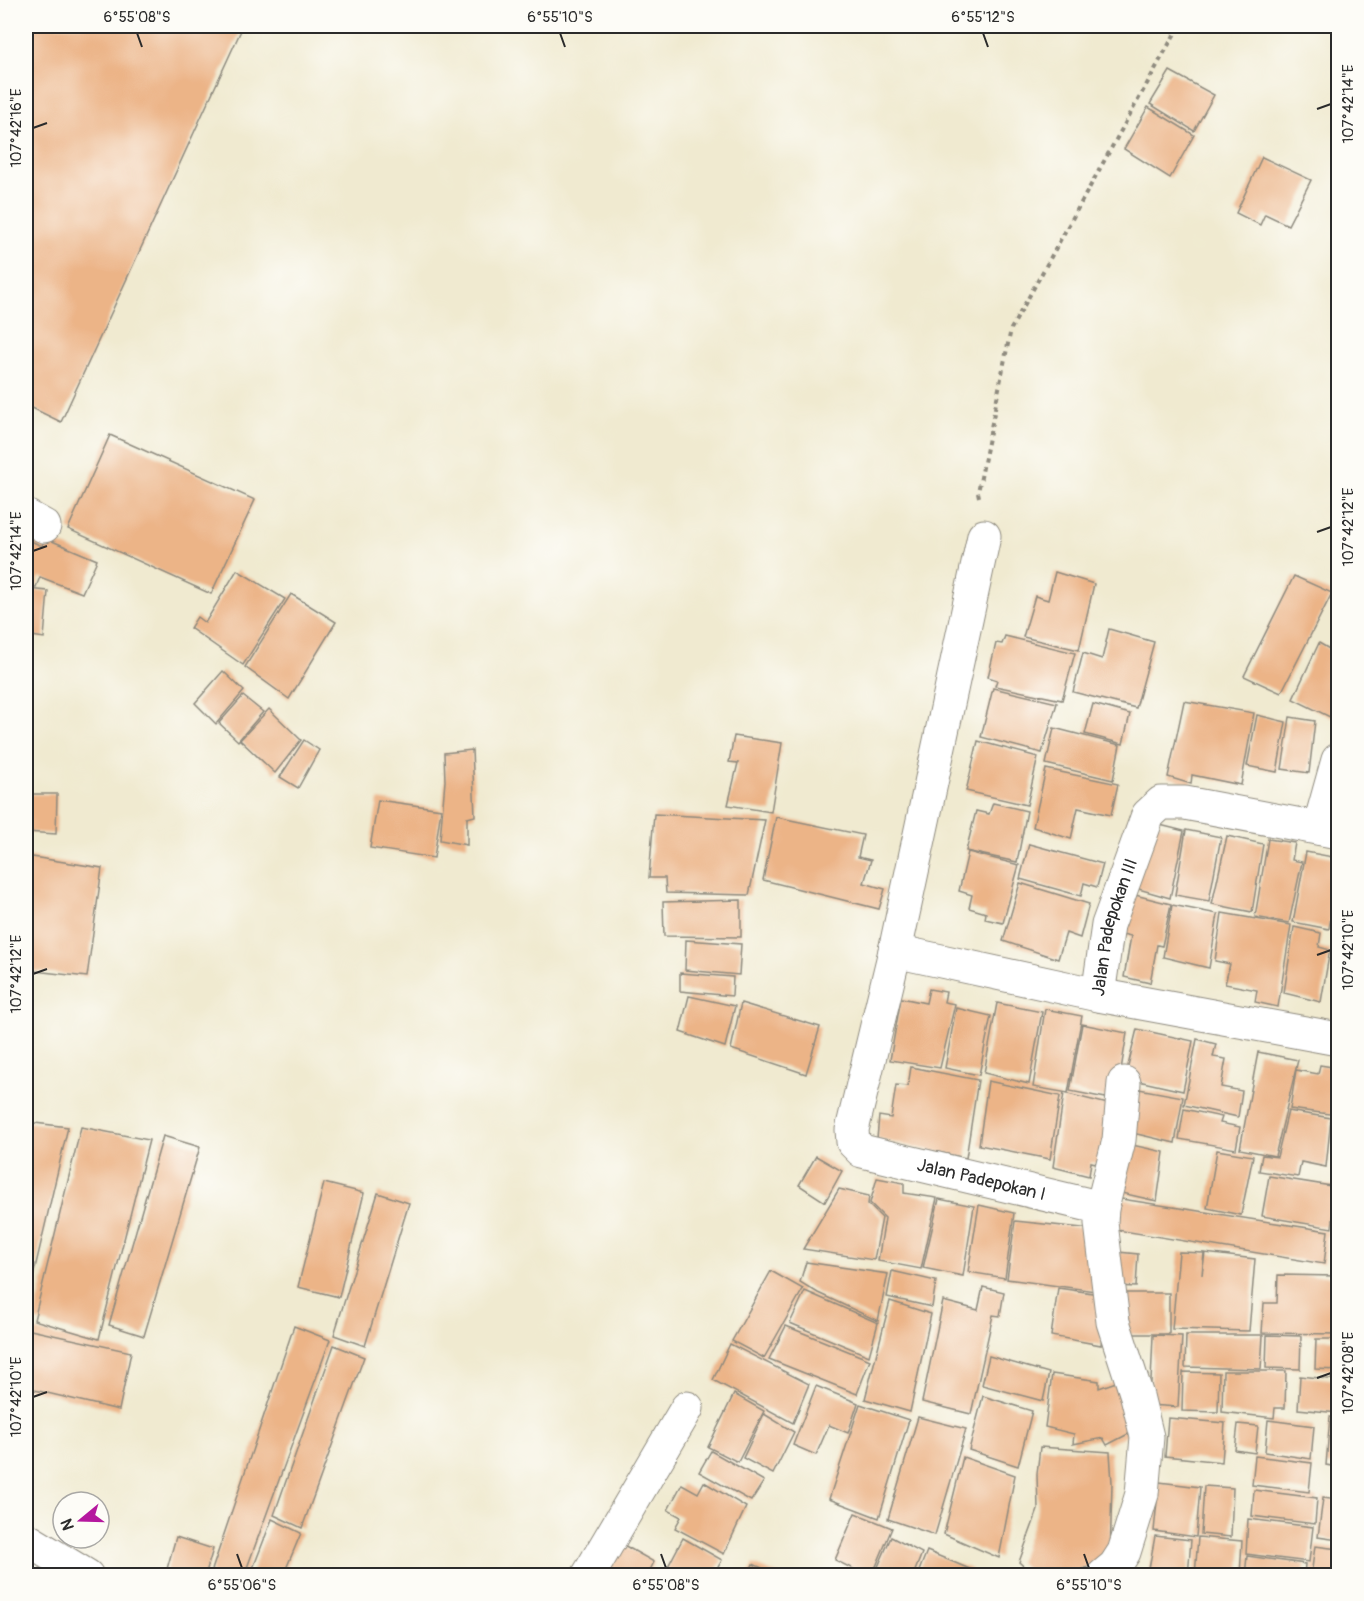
<svg xmlns="http://www.w3.org/2000/svg" width="1364" height="1601" font-family="Pangolin,sans-serif">
<rect width="100%" height="100%" fill="#fdfcf7"/>
<filter id="ink" filterUnits="userSpaceOnUse"><feTurbulence type="fractalNoise" baseFrequency=".0167" numOctaves="2"/><feDisplacementMap in="SourceGraphic" scale="12" xChannelSelector="R" yChannelSelector="G"/><feConvolveMatrix kernelMatrix="1 2 1 2 8 2 1 2 1" color-interpolation-filters="sRGB"/></filter>
<filter id="wash" filterUnits="userSpaceOnUse"><feTurbulence type="fractalNoise" baseFrequency=".008" numOctaves="4" result="noise"/><feDisplacementMap in="SourceGraphic" scale="24" xChannelSelector="R" yChannelSelector="G"/><feGaussianBlur stdDeviation="1.35" result="paint"/><feColorMatrix in="noise" values="0 0 0 0 0 0 0 0 0 0 0 0 0 0 0 0 0 1.4 0 .05"/><feComposite in="paint" operator="in"/></filter>
<g filter="url(#wash)">
<rect width="100%" height="100%" fill="#f0ead0"/>
<g fill="none" stroke-linecap="round" stroke-linejoin="round">
<polyline stroke="#3dadb9" stroke-width="14" points="26,1567 38,1576"/>
</g>
<g id="blocks">
<g fill="#ecb487">
<polygon points="26,26 243,26 61,422 26,405"/>
<polygon points="1170,71 1214,95 1194,131 1150,104"/>
<polygon points="1148,107 1194,135 1170,178 1124,149"/>
<polygon points="1262,157 1311,180 1288,225 1265,214 1260,225 1236,213"/>
<polygon points="110,435 255,500 211,594 68,529"/>
<polygon points="45,538 97,560 82,593 40,577 36,587 26,586 26,539 42,546"/>
<polygon points="237,570 285,599 243,665 190,628 197,617 205,623"/>
<polygon points="1055,572 1094,584 1079,650 1023,637 1035,596 1048,600"/>
<polygon points="1294,576 1332,593 1281,693 1244,676"/>
<polygon points="26,589 48,591 44,638 26,635"/>
<polygon points="291,594 336,622 289,699 245,667"/>
<polygon points="1109,629 1154,642 1136,708 1073,692 1083,653 1102,659"/>
<polygon points="1005,636 1075,653 1062,700 995,686 997,680 988,677 996,643 1002,644"/>
<polygon points="26,638 31,639 27,679 26,679"/>
<polygon points="1319,643 1338,654 1338,704 1332,718 1293,699"/>
<polygon points="223,671 244,691 216,724 195,703"/>
<polygon points="993,688 1057,703 1042,753 981,737"/>
<polygon points="243,696 263,712 238,741 219,723"/>
<polygon points="1184,701 1254,713 1241,785 1192,775 1191,784 1168,777"/>
<polygon points="1093,704 1130,714 1123,744 1085,734"/>
<polygon points="269,709 301,740 275,773 240,740"/>
<polygon points="1257,715 1286,722 1277,772 1247,766"/>
<polygon points="1290,717 1315,721 1309,773 1282,769"/>
<polygon points="1054,728 1120,745 1113,780 1046,764"/>
<polygon points="734,736 782,743 771,812 728,805 738,763 729,762"/>
<polygon points="304,740 319,750 298,788 280,777"/>
<polygon points="978,741 1038,757 1027,805 966,791"/>
<polygon points="472,750 475,816 467,818 467,845 440,840 445,781 444,753"/>
<polygon points="1046,769 1118,784 1111,815 1078,808 1071,839 1033,827"/>
<polygon points="26,794 57,794 56,834 26,832"/>
<polygon points="378,800 441,809 434,858 370,848"/>
<polygon points="993,803 1027,811 1017,862 966,851 976,811 989,814"/>
<polygon points="654,814 765,820 749,895 666,893 665,878 649,878"/>
<polygon points="776,817 863,835 858,857 871,860 864,883 885,889 879,909 763,880"/>
<polygon points="1152,823 1184,831 1170,898 1135,888"/>
<polygon points="1186,830 1221,837 1209,901 1175,895"/>
<polygon points="1227,836 1263,844 1252,912 1212,904"/>
<polygon points="1268,839 1295,843 1292,860 1302,862 1289,923 1255,917"/>
<polygon points="1029,844 1103,864 1097,887 1084,883 1081,896 1020,879"/>
<polygon points="968,852 1019,865 1003,923 985,919 986,913 969,908 972,895 959,891"/>
<polygon points="1306,852 1338,858 1338,876 1329,929 1293,922"/>
<polygon points="26,856 102,868 87,977 26,970"/>
<polygon points="1020,883 1089,904 1080,938 1066,933 1058,959 1003,941"/>
<polygon points="1131,894 1171,904 1162,946 1157,945 1150,983 1124,977 1131,936 1122,934"/>
<polygon points="741,900 741,937 664,936 663,902"/>
<polygon points="1172,905 1218,914 1209,968 1163,957"/>
<polygon points="1222,913 1291,925 1278,1007 1255,1002 1257,990 1225,984 1230,964 1215,961"/>
<polygon points="1294,927 1321,933 1319,947 1330,950 1321,1002 1284,993"/>
<polygon points="686,940 741,944 739,975 685,970"/>
<polygon points="680,973 733,977 732,996 680,991"/>
<polygon points="1337,973 1338,973 1338,995 1334,994"/>
<polygon points="929,989 946,992 944,1002 955,1004 940,1068 890,1060 901,998 926,1003"/>
<polygon points="689,996 735,1006 725,1047 680,1032"/>
<polygon points="741,1003 820,1027 806,1074 731,1049"/>
<polygon points="997,1003 1042,1012 1029,1084 984,1073"/>
<polygon points="956,1008 991,1016 979,1075 945,1068"/>
<polygon points="1045,1009 1082,1016 1068,1093 1033,1087"/>
<polygon points="1082,1024 1127,1033 1116,1100 1070,1091"/>
<polygon points="1137,1029 1193,1041 1183,1091 1125,1078"/>
<polygon points="1197,1039 1216,1044 1213,1057 1226,1059 1221,1087 1242,1091 1238,1117 1184,1105"/>
<polygon points="1258,1052 1298,1060 1275,1156 1240,1149"/>
<polygon points="1320,1065 1338,1068 1337,1115 1290,1109 1296,1070 1318,1074"/>
<polygon points="911,1067 978,1080 966,1158 877,1139 879,1116 891,1118 896,1085 908,1086"/>
<polygon points="988,1081 1060,1096 1050,1159 979,1145"/>
<polygon points="1128,1087 1183,1097 1175,1143 1120,1130"/>
<polygon points="1064,1093 1120,1107 1110,1166 1091,1162 1089,1176 1053,1167"/>
<polygon points="1184,1109 1222,1117 1220,1123 1240,1127 1236,1149 1179,1139"/>
<polygon points="1288,1111 1331,1118 1326,1167 1301,1162 1298,1177 1259,1171 1262,1155 1277,1157"/>
<polygon points="26,1122 68,1127 26,1307"/>
<polygon points="81,1127 149,1140 99,1339 34,1320"/>
<polygon points="163,1136 200,1147 144,1336 109,1325"/>
<polygon points="1123,1143 1164,1152 1157,1201 1117,1192"/>
<polygon points="1217,1150 1253,1156 1241,1215 1207,1208"/>
<polygon points="816,1156 842,1171 825,1202 799,1185"/>
<polygon points="1269,1176 1337,1187 1332,1228 1262,1216"/>
<polygon points="877,1178 904,1183 904,1193 937,1198 921,1269 878,1261 885,1218 870,1203"/>
<polygon points="324,1183 364,1193 339,1297 298,1287"/>
<polygon points="839,1189 869,1196 868,1204 882,1218 874,1260 803,1249"/>
<polygon points="378,1193 409,1203 365,1346 334,1335"/>
<polygon points="1115,1198 1328,1231 1324,1264 1111,1229"/>
<polygon points="939,1199 974,1206 963,1276 923,1268"/>
<polygon points="979,1205 1014,1213 1005,1278 968,1272"/>
<polygon points="1015,1221 1101,1230 1095,1291 1007,1279"/>
<polygon points="1118,1252 1138,1254 1136,1287 1116,1286"/>
<polygon points="1179,1252 1204,1253 1202,1275 1205,1253 1255,1259 1249,1331 1172,1329"/>
<polygon points="806,1262 888,1274 878,1321 818,1293 800,1282"/>
<polygon points="771,1271 803,1289 764,1358 732,1341"/>
<polygon points="892,1271 936,1281 932,1307 887,1297"/>
<polygon points="1278,1275 1338,1276 1338,1334 1262,1333 1264,1303 1277,1303"/>
<polygon points="983,1287 1004,1292 1000,1316 993,1315 971,1414 922,1402 943,1301 978,1310"/>
<polygon points="1058,1288 1106,1295 1101,1345 1051,1336"/>
<polygon points="805,1291 878,1323 869,1356 790,1323"/>
<rect x="1123" y="1293" width="46" height="41"/>
<polygon points="890,1301 931,1314 910,1412 865,1399"/>
<polygon points="294,1326 330,1340 244,1576 216,1576 211,1573"/>
<polygon points="786,1326 870,1360 857,1394 769,1359"/>
<polygon points="26,1329 131,1352 119,1410 26,1388"/>
<polygon points="1153,1335 1182,1336 1178,1407 1150,1405"/>
<polygon points="1186,1335 1263,1335 1261,1369 1185,1367"/>
<polygon points="1267,1335 1301,1336 1300,1369 1266,1368"/>
<polygon points="1316,1339 1338,1339 1338,1370 1315,1369"/>
<polygon points="730,1344 809,1384 793,1423 713,1380"/>
<polygon points="334,1345 364,1357 302,1528 274,1515"/>
<polygon points="989,1356 1049,1373 1043,1401 982,1385"/>
<polygon points="1223,1371 1286,1371 1285,1408 1275,1408 1274,1418 1222,1412"/>
<polygon points="1183,1372 1219,1373 1218,1412 1182,1411"/>
<polygon points="1052,1374 1099,1381 1099,1388 1119,1381 1132,1432 1107,1445 1103,1438 1073,1444 1074,1434 1045,1427"/>
<polygon points="1300,1376 1338,1380 1338,1413 1298,1409"/>
<polygon points="816,1386 858,1403 848,1433 829,1425 816,1455 793,1445"/>
<polygon points="734,1394 764,1411 738,1462 708,1447"/>
<polygon points="983,1396 1032,1411 1018,1466 969,1450"/>
<polygon points="860,1404 909,1420 879,1518 829,1499"/>
<polygon points="764,1414 794,1432 773,1474 743,1458"/>
<polygon points="918,1417 966,1429 935,1535 888,1519"/>
<polygon points="1330,1417 1338,1418 1338,1467 1326,1465"/>
<polygon points="1168,1418 1225,1423 1222,1462 1165,1456"/>
<polygon points="1268,1420 1314,1426 1311,1459 1265,1452"/>
<polygon points="1238,1424 1258,1426 1255,1453 1235,1450"/>
<polygon points="1040,1447 1110,1452 1112,1483 1110,1559 1064,1576 1034,1576 1019,1562 1038,1510 1037,1474"/>
<polygon points="711,1451 764,1481 751,1501 699,1472"/>
<polygon points="1255,1456 1312,1463 1309,1492 1252,1485"/>
<polygon points="963,1457 1015,1475 999,1558 944,1534"/>
<polygon points="704,1482 746,1507 724,1554 675,1528 681,1517 668,1510 682,1484 698,1493"/>
<polygon points="1159,1482 1200,1487 1196,1537 1154,1531"/>
<polygon points="1204,1486 1233,1488 1231,1537 1201,1534"/>
<polygon points="1254,1490 1317,1498 1315,1524 1252,1516"/>
<polygon points="1323,1498 1338,1500 1338,1540 1318,1537"/>
<polygon points="855,1513 892,1528 872,1576 867,1576 835,1560"/>
<polygon points="272,1519 301,1533 283,1576 250,1576"/>
<polygon points="1248,1519 1313,1527 1309,1562 1246,1554"/>
<polygon points="1155,1536 1191,1540 1188,1576 1148,1574"/>
<polygon points="176,1537 213,1549 205,1576 165,1576"/>
<polygon points="891,1537 922,1553 913,1576 874,1576"/>
<polygon points="1198,1537 1242,1541 1240,1576 1195,1576"/>
<polygon points="683,1538 722,1560 713,1576 663,1576"/>
<polygon points="613,1539 654,1562 647,1576 603,1576"/>
<polygon points="1315,1546 1338,1549 1338,1576 1311,1576"/>
<polygon points="927,1551 972,1570 970,1576 917,1576"/>
<polygon points="1247,1556 1305,1564 1304,1576 1245,1576"/>
<polygon points="753,1564 781,1576 748,1576"/>
</g>
</g>
</g>
<g filter="url(#ink)">
<use href="#blocks" fill-opacity="0" stroke="#8e8a7e" stroke-width="1.5"/>
<g fill="none" stroke-linecap="round" stroke-linejoin="round">
<defs>
<g id="minor">
<polyline points="26,516 44,526"/>
<path id="s1" d="M984 536 895 951 852 1130 853 1142 862 1151 1102 1208"/>
<polyline points="1319,828 1338,760"/>
<polyline points="895,951 1098,995 1338,1039"/>
<path id="s2" d="M1098 995 1108 925 1148 815 1161 803H1185L1338 832"/>
<polyline points="26,1539 87,1576"/>
<polyline points="588,1576 687,1408"/>
<polyline points="1103,1576 1115,1566 1124,1552 1142,1494 1147,1437 1137,1396 1113,1322 1101,1223 1102,1208 1119,1140 1124,1083"/>
</g>
</defs>
<use href="#minor" stroke="#8e8a7e" stroke-width="35"/>
<polyline stroke="#8e8a7e" stroke-width="4" stroke-dasharray="4.5 4.5" stroke-linecap="butt" points="979,497 978,492 1011,329 1179,26"/>
<use href="#minor" stroke="#fff" stroke-width="33"/>
</g>
</g>
<path fill="none" stroke="#2b2b2b" stroke-width="2" d="M137 33 142 47M560 33 565 47M983 33 988 47M1317 109 1331 104M33 128 47 123M1317 532 1331 527M33 551 47 546M1317 955 1331 950M33 974 47 969M1317 1378 1331 1373M33 1397 47 1392M237 1554 242 1568M661 1554 666 1568M1084 1554 1089 1568"/>
<g text-anchor="middle" stroke-width="6" stroke-linejoin="round" paint-order="stroke">
<g font-size="18" fill="#2b2b2b" stroke="#fdfcf7">
<text dy="6" stroke="none"><textPath href="#s2" startOffset="70">Jalan Padepokan III</textPath></text>
<text dy="6" stroke="none"><textPath href="#s1" startOffset="756">Jalan Padepokan I</textPath></text>
</g>
</g>
<rect width="1364" height="1601" fill="none" stroke="#fdfcf7" stroke-width="66"/>
<g transform="translate(81 1520) rotate(251)"><circle r="28" fill="#fdfcf7" stroke="#a9a8a5" stroke-width="1.5"/>
<path d="M0-4.5L10 22L0 15L-10 22Z" fill="#b5179e"/>
<text y="-9" font-size="16" font-weight="bold" text-anchor="middle" fill="#2b2b2b">N</text>
</g>
<rect x="33" y="33" width="1298" height="1535" fill="none" stroke="#2b2b2b" stroke-width="2"/>
<g font-size="15" text-anchor="middle" fill="#2b2b2b">
<text x="137" y="22">6°55'08"S</text>
<text x="560" y="22">6°55'10"S</text>
<text x="983" y="22">6°55'12"S</text>
<text transform="translate(1348 104) rotate(-90)" y="5">107°42'14"E</text>
<text transform="translate(16 128) rotate(-90)" y="5">107°42'16"E</text>
<text transform="translate(1348 527) rotate(-90)" y="5">107°42'12"E</text>
<text transform="translate(16 551) rotate(-90)" y="5">107°42'14"E</text>
<text transform="translate(1348 950) rotate(-90)" y="5">107°42'10"E</text>
<text transform="translate(16 974) rotate(-90)" y="5">107°42'12"E</text>
<text transform="translate(1348 1373) rotate(-90)" y="5">107°42'08"E</text>
<text transform="translate(16 1397) rotate(-90)" y="5">107°42'10"E</text>
<text x="242" y="1590">6°55'06"S</text>
<text x="666" y="1590">6°55'08"S</text>
<text x="1089" y="1590">6°55'10"S</text>
</g>
</svg>
